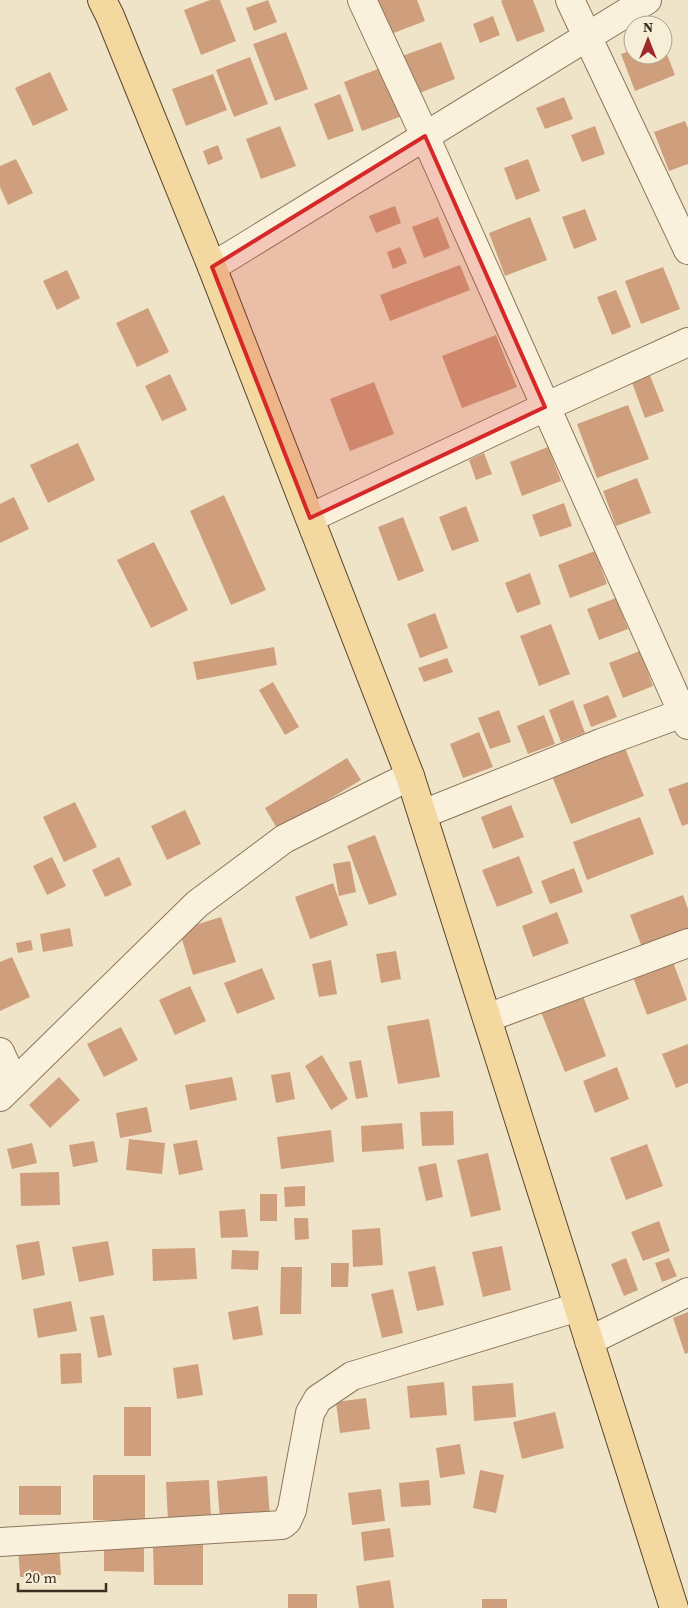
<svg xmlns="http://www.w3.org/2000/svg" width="688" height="1608" font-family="'Source Serif 4',serif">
<rect width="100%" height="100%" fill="#f0e4c8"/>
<g fill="#cf9f7d">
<polygon points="210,0 220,0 236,41 201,55 184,10"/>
<polygon points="268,0 277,22 254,31 246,8"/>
<polygon points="378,0 417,0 425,21 391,34"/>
<polygon points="503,0 533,0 545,31 517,42 501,1"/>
<polygon points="493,16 500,35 480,43 473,24"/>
<polygon points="286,32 308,89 275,101 253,44"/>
<polygon points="441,42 455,79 417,94 402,56"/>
<polygon points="663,44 675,75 635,91 621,54 633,50 633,55 663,55"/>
<polygon points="250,57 268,104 234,117 216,70"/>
<polygon points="383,67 402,116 362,131 344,82"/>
<polygon points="50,72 68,110 33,126 15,88"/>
<polygon points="213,74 227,110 186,126 172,89"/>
<polygon points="340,94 354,131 328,140 314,104"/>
<polygon points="564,97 573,119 545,129 536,108"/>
<polygon points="685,121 688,128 688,164 669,171 654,132"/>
<polygon points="280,126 296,166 261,179 246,139"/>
<polygon points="595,126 605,154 582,162 571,135"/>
<polygon points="218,145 223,159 208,165 203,151"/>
<polygon points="16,159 33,193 8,205 0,187 0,166"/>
<polygon points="528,159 540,191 516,200 504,168"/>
<polygon points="395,206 401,223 376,233 369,216"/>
<polygon points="585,209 597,240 574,249 562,217"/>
<polygon points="438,217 450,248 424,258 412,227"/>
<polygon points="530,217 547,260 505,276 489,233"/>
<polygon points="400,247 407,263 393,269 387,252"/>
<polygon points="460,265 470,290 390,321 380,295"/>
<polygon points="663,267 680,309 641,324 625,281"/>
<polygon points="67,270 80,298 57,310 43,281"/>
<polygon points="616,290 631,327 612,335 597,297"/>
<polygon points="148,308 169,352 137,367 116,323"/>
<polygon points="496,335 517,387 462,408 442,356"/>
<polygon points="649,373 664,411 645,418 631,380"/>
<polygon points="170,374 187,410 162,421 145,386"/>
<polygon points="374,382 394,434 350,451 330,399"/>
<polygon points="628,405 649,459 597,478 577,424"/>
<polygon points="78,443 95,480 48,503 30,465"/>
<polygon points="548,447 561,481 522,496 510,462"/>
<polygon points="484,453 492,474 476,480 469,460"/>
<polygon points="637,478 651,513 616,526 603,491"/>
<polygon points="224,495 266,590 231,605 190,511"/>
<polygon points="14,497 29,529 0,543 0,504"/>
<polygon points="564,503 572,526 540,537 532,515"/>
<polygon points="466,506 479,541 452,551 439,517"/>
<polygon points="403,517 424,571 398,581 378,527"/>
<polygon points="154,542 188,610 151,628 117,560"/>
<polygon points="595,551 607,584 570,598 558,565"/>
<polygon points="530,573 541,604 517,613 505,583"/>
<polygon points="616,598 628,629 599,640 587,609"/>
<polygon points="435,613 448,648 420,658 407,624"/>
<polygon points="551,624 570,674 539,686 520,636"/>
<polygon points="274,647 277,665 197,680 193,662"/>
<polygon points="640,651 653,686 623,698 609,663"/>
<polygon points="447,658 453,672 424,682 418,668"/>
<polygon points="273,682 299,727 285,735 259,690"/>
<polygon points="608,695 617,717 591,727 583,705"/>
<polygon points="573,700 585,733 561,742 549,710"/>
<polygon points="499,710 511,742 490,749 478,718"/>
<polygon points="544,715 555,744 528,754 517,726"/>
<polygon points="479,732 493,767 463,778 450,744"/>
<polygon points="625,748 644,796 571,824 552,776"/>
<polygon points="347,758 361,780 278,830 265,808"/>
<polygon points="688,782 688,824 682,826 668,789"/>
<polygon points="75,802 97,847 64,862 43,817"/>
<polygon points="511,805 524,837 493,849 481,817"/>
<polygon points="185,810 201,844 167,860 151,826"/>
<polygon points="640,817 654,854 587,880 573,842"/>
<polygon points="375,835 397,895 369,905 347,846"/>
<polygon points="519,856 533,893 497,907 482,870"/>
<polygon points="52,857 66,886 47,895 33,866"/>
<polygon points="119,857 132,885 105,897 92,870"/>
<polygon points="350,861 356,892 339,896 333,864"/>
<polygon points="574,868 583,892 550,904 541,881"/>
<polygon points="333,883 348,925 310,939 295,897"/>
<polygon points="683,895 688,909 688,933 643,950 630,915"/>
<polygon points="557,912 569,943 533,957 522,926"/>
<polygon points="221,917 236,962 193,975 179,930"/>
<polygon points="70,928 73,946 43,952 40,934"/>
<polygon points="31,940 33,950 18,953 16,943"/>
<polygon points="396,951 401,979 381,983 376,954"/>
<polygon points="12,957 30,997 0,1011 0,962"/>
<polygon points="331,960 337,994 319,997 312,964"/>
<polygon points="673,962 687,1000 647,1015 633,977"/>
<polygon points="262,968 275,999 237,1014 224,983"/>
<polygon points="190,986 206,1021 175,1035 159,1000"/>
<polygon points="583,996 606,1056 565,1072 541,1012"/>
<polygon points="429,1019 440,1077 398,1084 387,1026"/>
<polygon points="121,1027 138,1060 104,1077 87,1044"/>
<polygon points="688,1044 688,1083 676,1088 662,1054"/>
<polygon points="322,1055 348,1099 331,1110 305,1066"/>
<polygon points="361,1060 368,1097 356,1099 349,1062"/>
<polygon points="617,1067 629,1099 595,1113 583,1081"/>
<polygon points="290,1072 295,1099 276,1103 271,1075"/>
<polygon points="59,1077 80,1100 50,1128 29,1105"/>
<polygon points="232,1077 237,1100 190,1110 185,1085"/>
<polygon points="147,1107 152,1132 120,1138 116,1113"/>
<polygon points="453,1111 454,1145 422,1146 420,1112"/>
<polygon points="402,1123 404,1149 362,1152 361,1126"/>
<polygon points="331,1130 334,1162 281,1169 277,1137"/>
<polygon points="129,1139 165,1143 162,1174 126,1170"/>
<polygon points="197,1140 203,1170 179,1175 173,1144"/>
<polygon points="94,1141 98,1162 73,1167 69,1145"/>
<polygon points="32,1143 37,1163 12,1169 7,1149"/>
<polygon points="647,1144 663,1186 626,1200 610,1158"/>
<polygon points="488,1153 501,1210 471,1217 457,1160"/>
<polygon points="436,1163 443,1197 426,1201 418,1167"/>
<polygon points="59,1172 60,1205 21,1206 20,1173"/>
<polygon points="305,1186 305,1206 285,1207 284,1187"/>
<rect x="260" y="1194" width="17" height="27"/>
<polygon points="245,1209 248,1237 221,1238 219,1211"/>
<polygon points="294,1218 308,1218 309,1239 295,1240"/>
<polygon points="659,1221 670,1251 643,1261 631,1232"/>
<polygon points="380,1228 383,1265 353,1267 352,1230"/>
<polygon points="39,1241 45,1275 22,1280 16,1245"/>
<polygon points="108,1241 114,1275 79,1282 72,1247"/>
<polygon points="502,1246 511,1290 483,1297 472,1252"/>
<polygon points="195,1248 197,1279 153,1281 152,1249"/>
<polygon points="232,1250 259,1251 258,1270 231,1269"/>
<polygon points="626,1258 638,1290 624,1296 611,1264"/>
<polygon points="669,1258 677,1276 662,1282 655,1263"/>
<polygon points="331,1263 349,1263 348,1287 331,1287"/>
<polygon points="435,1266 444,1305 417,1311 408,1272"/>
<polygon points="281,1267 302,1267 301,1314 280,1314"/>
<polygon points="393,1289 403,1333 382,1338 371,1294"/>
<polygon points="71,1301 77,1331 38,1338 33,1309"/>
<polygon points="258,1306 263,1335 233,1340 228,1312"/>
<polygon points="688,1312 688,1353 685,1354 673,1318"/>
<polygon points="104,1315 112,1355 98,1358 90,1317"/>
<polygon points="81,1353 82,1383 61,1384 60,1354"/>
<polygon points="198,1364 203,1395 177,1399 173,1368"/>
<polygon points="444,1382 447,1415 410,1418 407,1386"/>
<polygon points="513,1383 516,1417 474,1421 472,1386"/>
<polygon points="366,1398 370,1429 340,1433 336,1402"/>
<rect x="124" y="1407" width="27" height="49"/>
<polygon points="555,1412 564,1448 522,1459 513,1422"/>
<polygon points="460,1444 465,1474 440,1478 436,1448"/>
<polygon points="480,1470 504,1475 496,1513 473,1508"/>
<polygon points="93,1475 145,1475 145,1521 93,1520"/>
<polygon points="267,1476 270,1517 220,1521 217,1481"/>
<polygon points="209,1480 211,1518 168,1520 166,1482"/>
<polygon points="429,1480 431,1505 401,1507 399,1483"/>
<rect x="19" y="1486" width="42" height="29"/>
<polygon points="381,1489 385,1521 352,1525 348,1493"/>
<polygon points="390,1528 394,1557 364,1561 361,1532"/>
<polygon points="59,1544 61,1575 20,1577 18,1546"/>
<polygon points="153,1545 203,1545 203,1585 154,1585"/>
<polygon points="104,1546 144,1546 144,1572 104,1571"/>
<polygon points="390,1580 394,1608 359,1608 356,1586"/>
<rect x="288" y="1594" width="29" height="14"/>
<rect x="482" y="1599" width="25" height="9"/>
</g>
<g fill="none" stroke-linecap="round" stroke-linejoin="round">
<defs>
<g id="minor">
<polyline points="362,0 425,136 688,725"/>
<polyline points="570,0 688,250"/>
<polyline points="212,267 647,0"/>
<polyline points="310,518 545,407 688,342"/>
<polyline points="423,814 601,743 688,711"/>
<polyline points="487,1018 688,943"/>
<polyline points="0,1052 14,1083"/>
<polyline points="0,1097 197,904 284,839 410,776"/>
<polyline points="589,1341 688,1292"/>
<polyline points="0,1542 282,1525 287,1521 292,1510 310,1413 318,1399 352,1376 578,1307"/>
</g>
<polyline id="major" points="102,0 110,16 212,267 410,776 674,1608"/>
</defs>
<use href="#minor" stroke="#8d765c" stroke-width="30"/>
<use href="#major" stroke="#5b4430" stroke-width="30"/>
<use href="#minor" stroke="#faf1dc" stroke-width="28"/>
<use href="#major" stroke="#f3d9a0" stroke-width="28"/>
</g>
<path fill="#d62828" fill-opacity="0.2" stroke="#d62828" stroke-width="4" stroke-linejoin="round" d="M425 136 545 407 310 518 212 267Z"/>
<g transform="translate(648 40)"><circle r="24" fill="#f7eed8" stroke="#ada18e"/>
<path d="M0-4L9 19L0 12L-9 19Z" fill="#9e2a2b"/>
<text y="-8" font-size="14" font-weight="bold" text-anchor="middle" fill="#3d2e20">N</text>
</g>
<path d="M18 1583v8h88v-8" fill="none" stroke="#3d2e20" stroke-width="2.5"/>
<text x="25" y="1583" font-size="15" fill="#3d2e20" stroke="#f7eed8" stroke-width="4" paint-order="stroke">20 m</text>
</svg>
